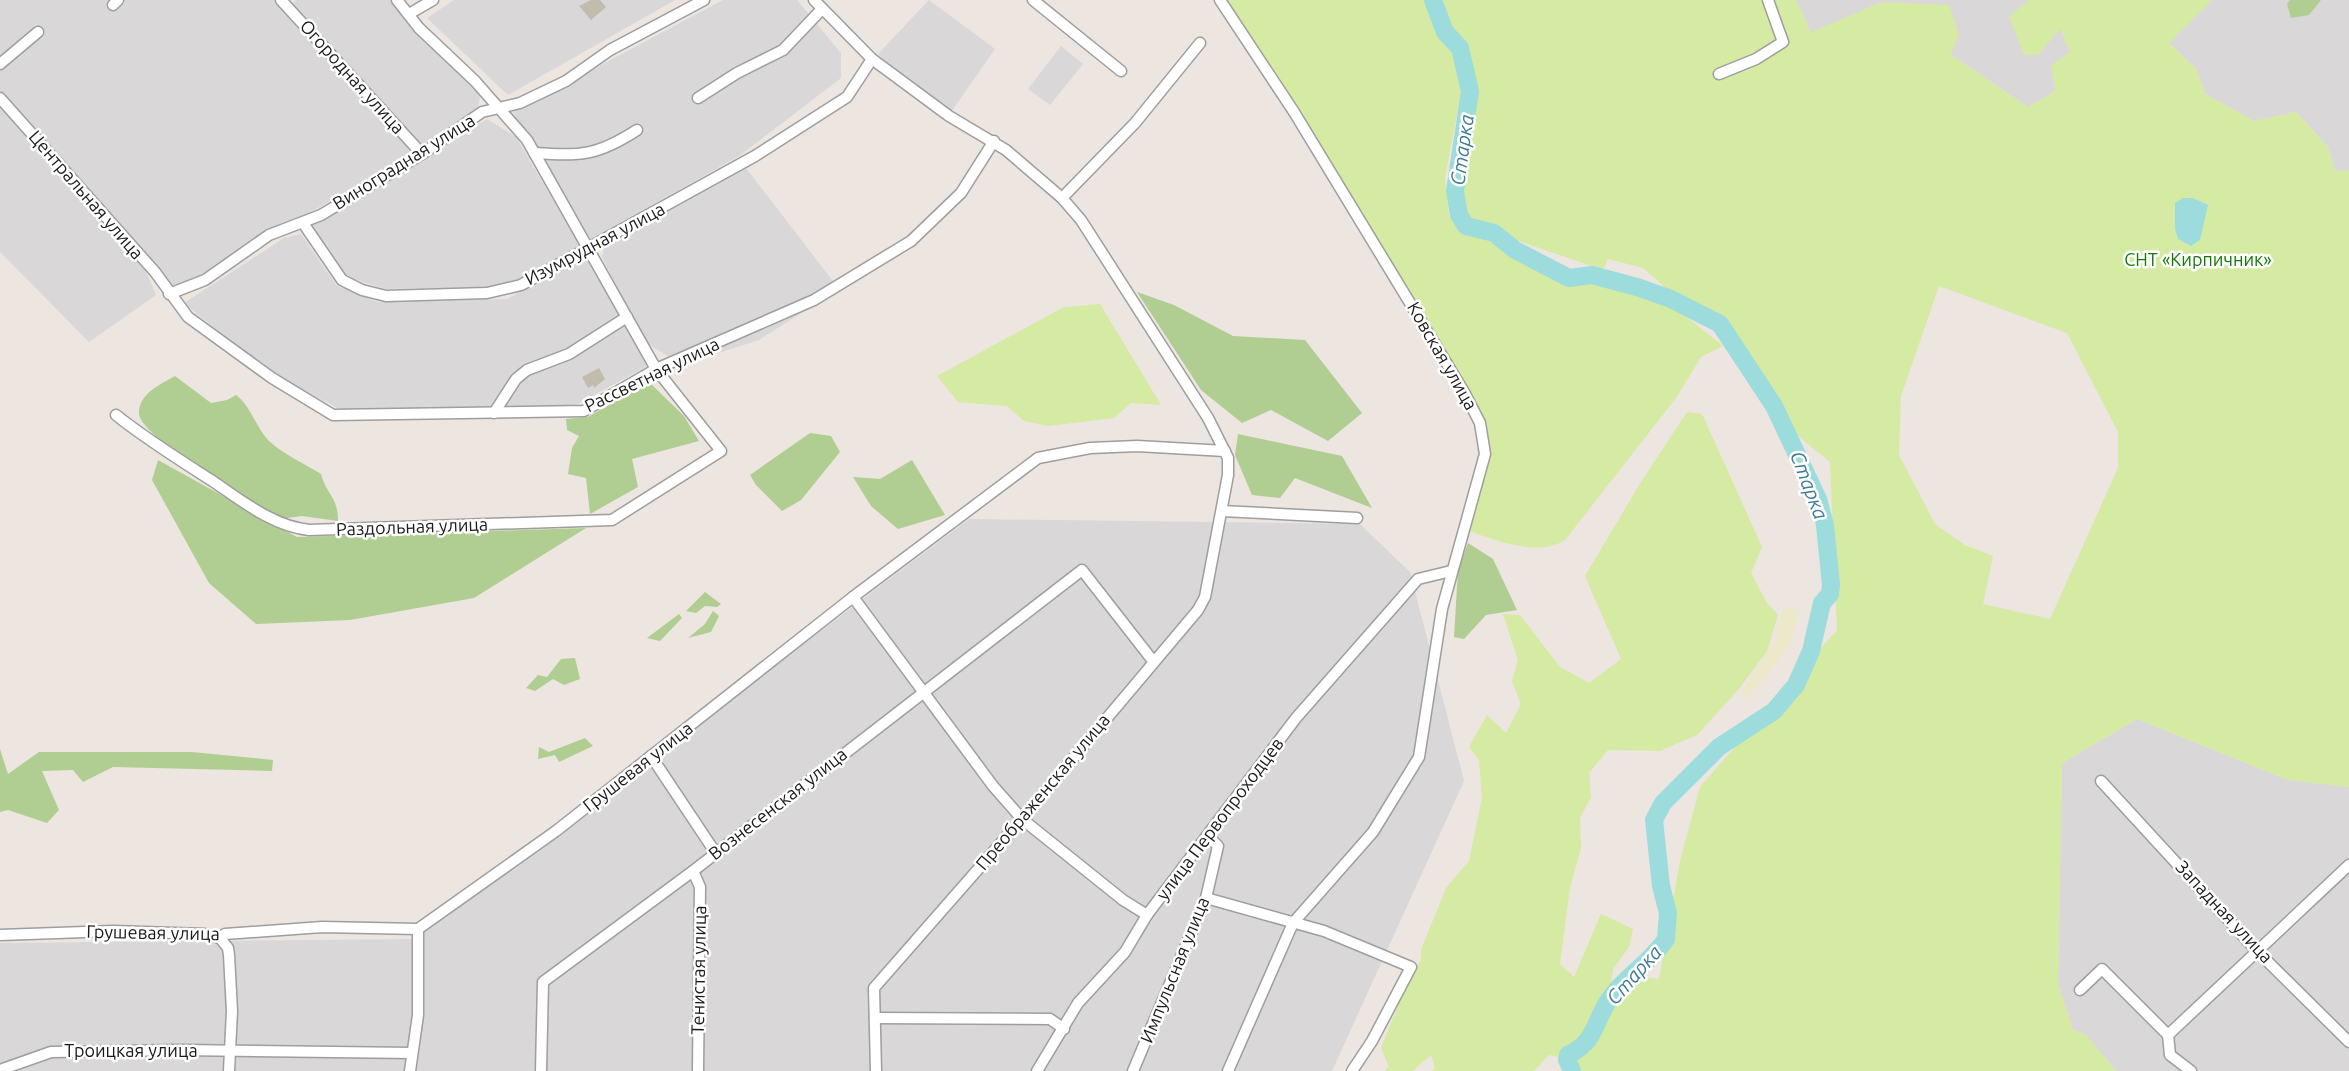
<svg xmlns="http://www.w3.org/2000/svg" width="2349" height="1071" font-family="Ubuntu,sans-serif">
<rect width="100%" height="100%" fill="#ede5df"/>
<g fill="#d9d7d8">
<polygon points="0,0 274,0 413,152 306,215 283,222 192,281 172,285 0,93"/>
<polygon points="296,0 390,0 480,96 478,108 424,147 291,4"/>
<polygon points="454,0 675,0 508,95 427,18"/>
<polygon points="723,0 797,0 841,53 841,78 739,156 591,239 578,222 513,112"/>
<polygon points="929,0 995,49 951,112 919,91 878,54"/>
<polygon points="1796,0 2029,0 2009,17 2038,55 2060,28 2070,52 2055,91 2028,107 1951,55 1882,2 1811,33"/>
<polygon points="2212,0 2349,0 2349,171 2335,171 2328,147 2296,112 2254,121 2205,94 2196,69 2169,43"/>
<polygon points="1061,46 1083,64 1050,105 1028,89"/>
<polygon points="0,105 145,269 156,295 89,342 0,252"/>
<polygon points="487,119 516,137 580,246 507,287 386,289 347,277 311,225"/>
<polygon points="746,168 839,289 759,340 681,365 644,341 602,257 605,245"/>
<polygon points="301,234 336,285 378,302 507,299 585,254 647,366 576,405 343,411 263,368 184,303 284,238"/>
<polygon points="969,519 1360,524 1410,572 1464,781 1332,1071 0,1071 0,943 413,939"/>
<polygon points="2137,719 2288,780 2349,787 2349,1071 2116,1071 2085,1034 2073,1030 2058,984 2062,763"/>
</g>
<g fill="#c1bcab">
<polygon points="591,0 600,0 606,7 591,20 579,6"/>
<polygon points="599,368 605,379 594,388 593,385 588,388 582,377"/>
</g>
<polygon fill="#ede8c9" points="1783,607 1799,611 1790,645 1764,679 1745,699 1740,694 1775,640"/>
<g fill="#d5eaa2" fill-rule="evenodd">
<path d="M1225 0H1430L1443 32 1458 49 1463 63V82L1445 178 1449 216 1473 234 1536 263 1568 282 1592 280 1674 307 1723 346 1701 357 1676 398 1565 540C1539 557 1497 541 1469 531L1488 456 1484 420Z"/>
<path d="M1433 0H1796L1811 32 1882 2 1949 5 1959 34 1951 55 2028 107 2055 91 2051 65 2070 52 2060 29 2038 55H2024L2009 16 2029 0H2212L2169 43 2196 69 2205 94 2254 121 2296 112 2328 147 2335 171H2349V787L2288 780 2137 719 2062 763 2058 984 2073 1030 2085 1034 2116 1071H1572L1567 1060 1568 1055 1582 1049 1595 1033V1023L1613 994 1632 976 1659 979 1680 861 1700 787 1837 630 1830 462 1782 423 1733 347 1643 268 1608 259 1603 270 1516 240 1515 250 1494 233 1466 226 1459 215 1455 191 1470 91 1460 48 1445 32ZM1939 286 2067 333 2118 432V468L2050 619 1983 604 1993 556 1965 545 1935 524 1899 455 1901 396Z"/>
<polygon points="1100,304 1161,405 1131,403 1114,418 1048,426 1024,421 1007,406 958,402 937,376 1064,307"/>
<polygon points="1687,412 1702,414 1762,547 1751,573 1767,603 1778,615 1767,651 1739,689 1697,735 1660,751 1608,750 1589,773 1591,797 1580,818 1581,848 1570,888 1560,964 1574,977 1601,914 1633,929 1629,947 1613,969 1611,986 1590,1021 1591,1030 1578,1044 1558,1057 1549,1055 1534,1071 1432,1071 1435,1067 1431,1055 1412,1071 1384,1071 1389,1067 1381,1048 1405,988 1421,960 1421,950 1446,888 1469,861 1482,798 1479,760 1469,747 1487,715 1506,733 1521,704 1512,681 1518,660 1503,614 1520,615 1560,667 1589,683 1621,659 1585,576 1641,482"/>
</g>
<g fill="#b0ce92">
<polygon points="2290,0 2321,0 2309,15 2291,18 2287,4"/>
<polygon points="1137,292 1174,305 1233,336 1305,340 1362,413 1328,441 1271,410 1242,423 1201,390"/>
<path d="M175 376 211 403 227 400 236 395C251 406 256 428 269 441 283 454 305 464 321 474 327 496 338 496 338 521L302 516 280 519 261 510C240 496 141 436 139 414 138 394 161 384 175 376Z"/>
<polygon points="649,382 684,416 699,441 632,459 638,487 590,514 586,478 568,474 572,448 579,436 567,430 566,419 588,417"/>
<polygon points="810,433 831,436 840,452 801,500 782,511 756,485 750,475"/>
<polygon points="1238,434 1342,456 1372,508 1295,478 1280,498 1252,495 1235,455"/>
<polygon points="158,460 297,537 586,528 474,598 350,620 256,624 209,583 152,480"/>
<polygon points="912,460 945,515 898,529 871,506 853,477 880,479"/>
<polygon points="1468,543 1493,559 1517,610 1486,615 1464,639 1454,637 1458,570"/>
<polygon points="705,592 721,604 717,607 705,606 696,613 686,611"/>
<polygon points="713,611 719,616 711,632 688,638 705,624"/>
<polygon points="679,614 682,618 660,641 647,638"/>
<polygon points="575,658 580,679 564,685 553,679 535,691 526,688 538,675 547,677 561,659"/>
<polygon points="585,738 593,746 559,762 555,755 538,759 539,747 549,752"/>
<polygon points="0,749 8,774 39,752 192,752 273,760 272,771 113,767 83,782 73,770 42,771 59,810 47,823 8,810 0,812"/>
</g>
<polygon fill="#9ddcdd" points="2183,198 2193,198 2208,205 2200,240 2191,246 2178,239 2175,229 2175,203"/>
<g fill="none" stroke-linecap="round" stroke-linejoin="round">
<path stroke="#9ddcdd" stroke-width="18" d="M1433 0 1445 32 1460 48 1470 91 1455 191 1459 215 1466 226 1494 233 1515 250 1569 278 1592 275 1637 287 1671 299 1720 324 1774 406 1818 499 1825 525 1831 585 1830 594 1822 603 1811 651 1796 685 1774 711 1719 747 1663 803 1654 820 1661 886 1668 913 1666 939C1654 958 1629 975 1614 993 1594 1016 1599 1041 1568 1055L1567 1060 1572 1071"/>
<defs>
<g id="minor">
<polyline points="281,0 422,154"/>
<polyline points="814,0 872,59 949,116 1006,150 1062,198 1081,220 1208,418 1228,458 1228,475 1205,597 1198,610 1022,819 874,988 876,1071"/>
<polyline points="1033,0 1121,71"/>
<polyline points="1220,0 1294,112 1464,392 1480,423 1485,454 1442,609 1419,757 1373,832 1293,923 1228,1071"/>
<polyline points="113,5 118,0"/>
<polyline points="409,14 433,0"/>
<polyline points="0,64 38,32"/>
<polyline points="1719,74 1756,59 1783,42 1768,0"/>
<polyline points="0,98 155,272 188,317 272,378 333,415 584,411 656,369 814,300 911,241 961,193 994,141"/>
<polyline points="698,98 737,73 783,50 822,9"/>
<path d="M534 153C581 156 597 156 637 130"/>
<polyline points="1062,198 1135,123 1200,43"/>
<polyline points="303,223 342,280 362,290 386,296 487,293 521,285 755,156 847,97 872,59"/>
<polyline points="169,294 205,280 269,235 321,215 422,154 482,112 520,103 566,81 610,50 704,0"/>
<polyline points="494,413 516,379 527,370 569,354 627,317"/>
<path d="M116 415C146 439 178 459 211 480 241 500 272 526 309 530L612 520 721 451 656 369 527 140 475 81 419 28 397 0"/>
<polyline points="1222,511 1357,518"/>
<polyline points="853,597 993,786 1022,819 1123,900 1147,915"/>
<polyline points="651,756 715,852"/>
<polyline points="2101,781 2257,951 2349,1042"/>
<polyline points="693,871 700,887 698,1071"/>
<polyline points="1206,898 1324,931 1411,967 1372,1041 1352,1071"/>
<polyline points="0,935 113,931 205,934 220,938 225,934 322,927 418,929 556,831 853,597 1038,458 1090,448 1137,446 1225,451"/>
<polyline points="220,938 228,948 229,955 232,1011 229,1071"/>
<polyline points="2080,990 2102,969 2168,1035 2170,1055 2191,1071"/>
<polyline points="875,1018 1050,1019 1064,1029"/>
<polyline points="2168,1035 2349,865"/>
<polyline points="0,1070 51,1052 181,1050 412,1053"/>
<polyline points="410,1071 418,1015 418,929"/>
<polyline points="541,1071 543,982 693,871 1082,570 1153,661"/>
<polyline points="1037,1071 1078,1003 1125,952 1147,915 1296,718 1418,579 1451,571"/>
<polyline points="1133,1071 1206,898 1218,846 1208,836"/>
</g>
</defs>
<use href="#minor" stroke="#9e9e9e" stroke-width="13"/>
<use href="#minor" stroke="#fff" stroke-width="10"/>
</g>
<g text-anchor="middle" stroke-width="5" stroke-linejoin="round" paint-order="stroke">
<g font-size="18" fill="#1a1a1a" stroke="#fff">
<text transform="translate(352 77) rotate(48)" y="6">Огородная улица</text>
<text transform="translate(404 162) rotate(-32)" y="6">Виноградная улица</text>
<text transform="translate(86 195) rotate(49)" y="6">Центральная улица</text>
<text transform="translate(595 244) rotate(-28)" y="6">Изумрудная улица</text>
<text transform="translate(1442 356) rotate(60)" y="6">Ковская улица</text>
<text transform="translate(652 375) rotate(-26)" y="6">Рассветная улица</text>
<text transform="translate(412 527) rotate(-2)" y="6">Раздольная улица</text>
<text transform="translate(638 767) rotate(-38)" y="6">Грушевая улица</text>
<text transform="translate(1043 792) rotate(-50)" y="6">Преображенская улица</text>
<text transform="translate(778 804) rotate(-38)" y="6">Вознесенская улица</text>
<text transform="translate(1220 819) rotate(-53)" y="6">улица Первопроходцев</text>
<text transform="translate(2224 912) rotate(47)" y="6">Западная улица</text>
<text transform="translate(153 933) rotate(1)" y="6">Грушевая улица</text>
<text transform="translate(699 970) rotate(-89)" y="6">Тенистая улица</text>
<text transform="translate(1175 970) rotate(-68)" y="6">Импульсная улица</text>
<text x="131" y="1057">Троицкая улица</text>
</g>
<g font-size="18" fill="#167908" stroke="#fff">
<text x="2198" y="266">СНТ «Кирпичник»</text>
</g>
<g font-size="20" font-style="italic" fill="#3d7b95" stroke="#fff">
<text transform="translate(1462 150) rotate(-82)" y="7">Старка</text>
<text transform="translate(1809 485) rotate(69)" y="7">Старка</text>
<text transform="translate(1634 975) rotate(-48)" y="7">Старка</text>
</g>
</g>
</svg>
